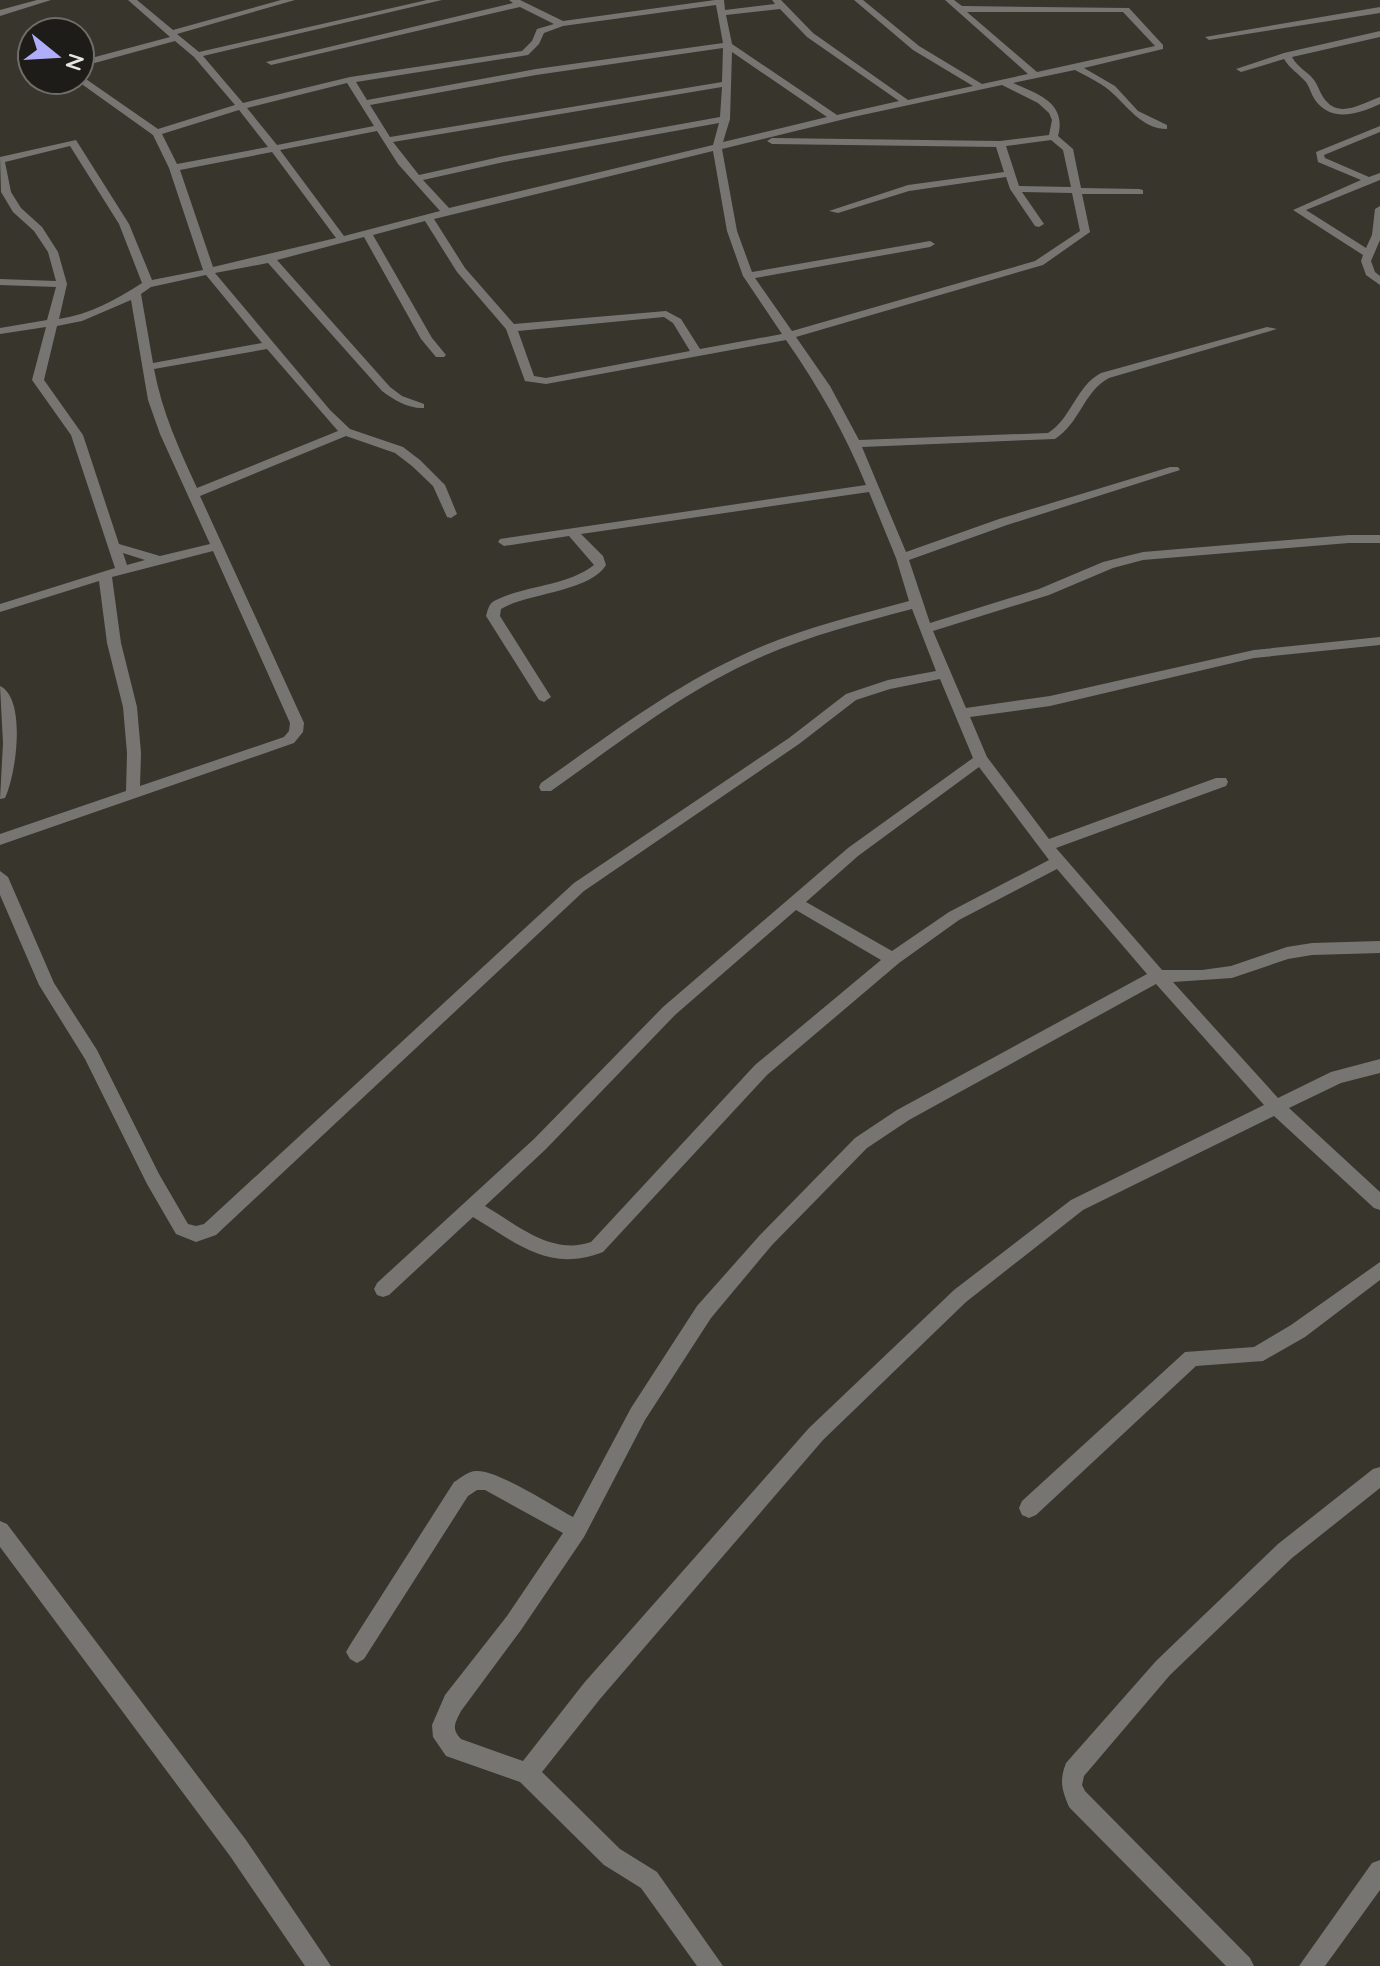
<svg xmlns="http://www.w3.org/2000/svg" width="1380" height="1966" font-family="Quicksand,sans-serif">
<rect width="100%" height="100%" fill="#37352c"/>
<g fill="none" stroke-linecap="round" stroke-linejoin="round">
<g fill="#777571" fill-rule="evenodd">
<polygon points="37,0 51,0 0,16 0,10"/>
<path d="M128 0H137L173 30 281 0H295L177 34 199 52 427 0H442L203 56 243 103 350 77 522 51 532 41 537 29 554 24 520 7 271 65 266 62 513 3 509 0H520L563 21 715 0H724L725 10 775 4 772 0H781L813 33 908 100 973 86 913 50 854 0H863L919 46 982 84 1028 74 945 0H954L962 6 1129 8 1163 45V49L1084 68 1115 86 1138 111 1167 125V129C1141 129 1127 105 1109 90 1099 82 1086 76 1075 70L1013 83C1038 94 1067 103 1058 136L1073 149 1081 188 1139 189 1143 190V194H1082L1090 232 1043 265 796 337 830 386 859 440 1048 433C1072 418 1076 386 1101 373L1267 327 1277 329 1109 378C1084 391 1080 423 1055 439L862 447 906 552 999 519 1170 467H1178L1180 470 1007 525 909 560 930 623 1039 589 1103 562 1143 552 1349 535H1380V543H1349L1143 560 1113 568 1049 595 933 631 966 708 1050 696 1254 650 1380 637V645L1254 658 1050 706 970 717 987 757 1049 839 1216 778H1226L1228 782 1226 786 1056 848 1162 970H1202L1231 966 1287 947 1312 943 1380 941V953L1312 955 1288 959 1232 978 1173 982 1278 1098 1331 1072 1380 1059V1073L1341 1083 1289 1108 1380 1192V1210L1374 1208 1274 1116 1083 1210 966 1302 823 1440 600 1699 542 1772 620 1849 657 1872 723 1966H697L641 1888 604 1865 520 1782 446 1756 433 1737 432 1725 445 1695 507 1616 563 1533 485 1490H477L468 1496 364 1659 357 1663 350 1659 346 1652 350 1645 454 1482C461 1478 468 1471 476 1471 496 1469 553 1506 573 1517L631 1408 697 1306 760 1235 855 1138 897 1110 1147 974 1057 869 959 920 899 963 767 1075 603 1252C549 1273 518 1244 473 1217L389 1295 383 1297 377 1295 374 1289 377 1283 534 1139 663 1007 848 848 973 758 940 679 890 689 856 700 799 744 584 891 216 1235 196 1242 176 1234 147 1184 85 1059 39 985 0 895V871L8 877 54 983 97 1050 159 1174 188 1224 196 1226 204 1224 574 883 789 738 846 694 888 680 936 671 912 609C856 624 800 638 748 663 677 696 615 746 551 791H541L539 787 541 783C604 739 666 691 736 658 791 631 851 617 909 601L896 558 869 492 581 534 603 556 606 565C590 592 527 593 501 609L500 616 551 697 544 702 539 700 486 616C488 609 489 603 496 600 526 585 565 587 594 565L569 536 504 546 498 542 500 539 866 485C845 433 818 386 786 340L546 384 525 381 506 329 457 272 425 221 373 235 432 338 446 355 444 357H436L421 339 364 237 277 260 390 387 402 396 424 404V408C409 409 394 400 382 391L268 263 215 273 330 410 350 429 403 447 420 460 445 485 457 514 451 518 447 517 433 486 412 466 395 453 346 436 200 496 304 723 303 732 294 743 0 845V834L126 791 127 753 123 707 107 643 99 581 0 612V604L115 568 71 435 32 380 46 327 0 334V328L47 320 56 287 0 285V279L56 281 48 252 34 231 13 212 1 192 0 157 76 140 129 224 152 280 203 270 169 168 153 135 76 80 83 77 158 129 235 105 194 57 175 41 80 67V61L170 37ZM716 5 723 43 536 69 367 100 356 82 528 55 539 44 544 33 563 26ZM780 9 807 37 899 101 837 115 732 44 726 15ZM967 12H1123L1155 46 1037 72ZM723 48 722 82 390 137 370 105 536 75ZM732 52 827 117 723 142 730 119ZM347 83 374 126 277 145 247 108ZM1002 85 1038 103 1049 113 1052 120 1049 135 1000 141 772 138 767 141 772 144 996 147 1004 172 908 185 829 211 838 213 909 191 1006 177 1010 189 1035 226 1039 227 1044 224 1022 192 1072 193 1080 231 1035 261 792 331 755 278 930 247 935 244 930 241 752 272 737 231 722 149 853 117ZM722 87 720 117 504 156 419 175 393 142ZM239 110 268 147 177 164 162 134ZM719 123 713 145 449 208 423 180 504 162ZM377 131 398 164 440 211 344 236 280 150ZM1051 140 1063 150 1071 187 1019 186 1006 146ZM70 146 119 224 142 283C116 300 90 314 59 319L67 284 58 252 42 227 21 208 11 192 5 162ZM713 151 727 231 743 276 782 334 700 349 681 319 666 311 514 324 465 268 434 219ZM272 152 336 238 213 267 180 170ZM206 275 262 343 153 363 141 294 151 287ZM131 300 148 400 160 434 210 544 160 556 119 544 83 435 44 380 57 326 82 321ZM664 317 673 323 690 351 546 378 534 376 518 331ZM267 349 338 431 197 488C179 449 162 412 154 369ZM213 551 290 723 289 731 284 737 140 786 141 753 137 707 121 643 112 577ZM123 553 145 560 127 565ZM979 767 1049 860 949 912 892 951 806 902 858 856ZM796 910 881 960 755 1065 591 1242C552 1256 516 1224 485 1206L546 1149 675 1015ZM1156 984 1264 1105 1071 1200 954 1290 809 1428 584 1683 523 1761 461 1739C451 1729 455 1723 461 1711L521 1630 584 1537 645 1420 711 1318 772 1245 867 1148 909 1120Z"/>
<polygon points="1380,7 1380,13 1209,40 1205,37"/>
<path d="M1380 31V37L1292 57C1297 67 1307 71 1314 80 1318 85 1319 91 1323 97 1338 120 1360 104 1380 97V104C1358 114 1332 123 1315 100 1311 94 1310 88 1306 82 1299 74 1290 69 1284 59L1241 72 1236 69 1284 53Z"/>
<polygon points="1380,126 1380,132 1324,155 1325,158 1369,177 1380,173 1380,180 1306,210 1366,248 1372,235 1375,209 1380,206 1380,240 1371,261 1375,272 1380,276 1380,285 1366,275 1361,261 1363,255 1293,210 1361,180 1318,162 1316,152"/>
<path d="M0 686C27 699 16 775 5 798L0 799 3 743Z"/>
<polygon points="1380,1262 1380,1280 1305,1337 1263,1361 1196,1366 1036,1515 1029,1518 1022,1515 1019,1508 1022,1501 1185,1352 1254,1347 1291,1325"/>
<path d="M1380 1467V1488L1292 1558 1170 1675 1084 1776 1082 1785 1085 1791 1250 1958 1254 1966H1226L1069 1807C1062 1790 1059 1781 1066 1763L1156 1661 1278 1544 1373 1469Z"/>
<polygon points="0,1521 7,1524 246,1840 331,1966 305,1966 230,1856 0,1547"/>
<polygon points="1380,1860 1380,1890 1325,1966 1299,1966 1372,1863"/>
</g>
</g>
<g transform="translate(56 56) rotate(108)"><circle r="38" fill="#1d1c19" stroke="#6e6d69" stroke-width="2"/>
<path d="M0-6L14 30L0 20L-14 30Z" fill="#b0aefa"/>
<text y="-12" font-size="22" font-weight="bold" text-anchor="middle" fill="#e8e7e1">N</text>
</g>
</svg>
